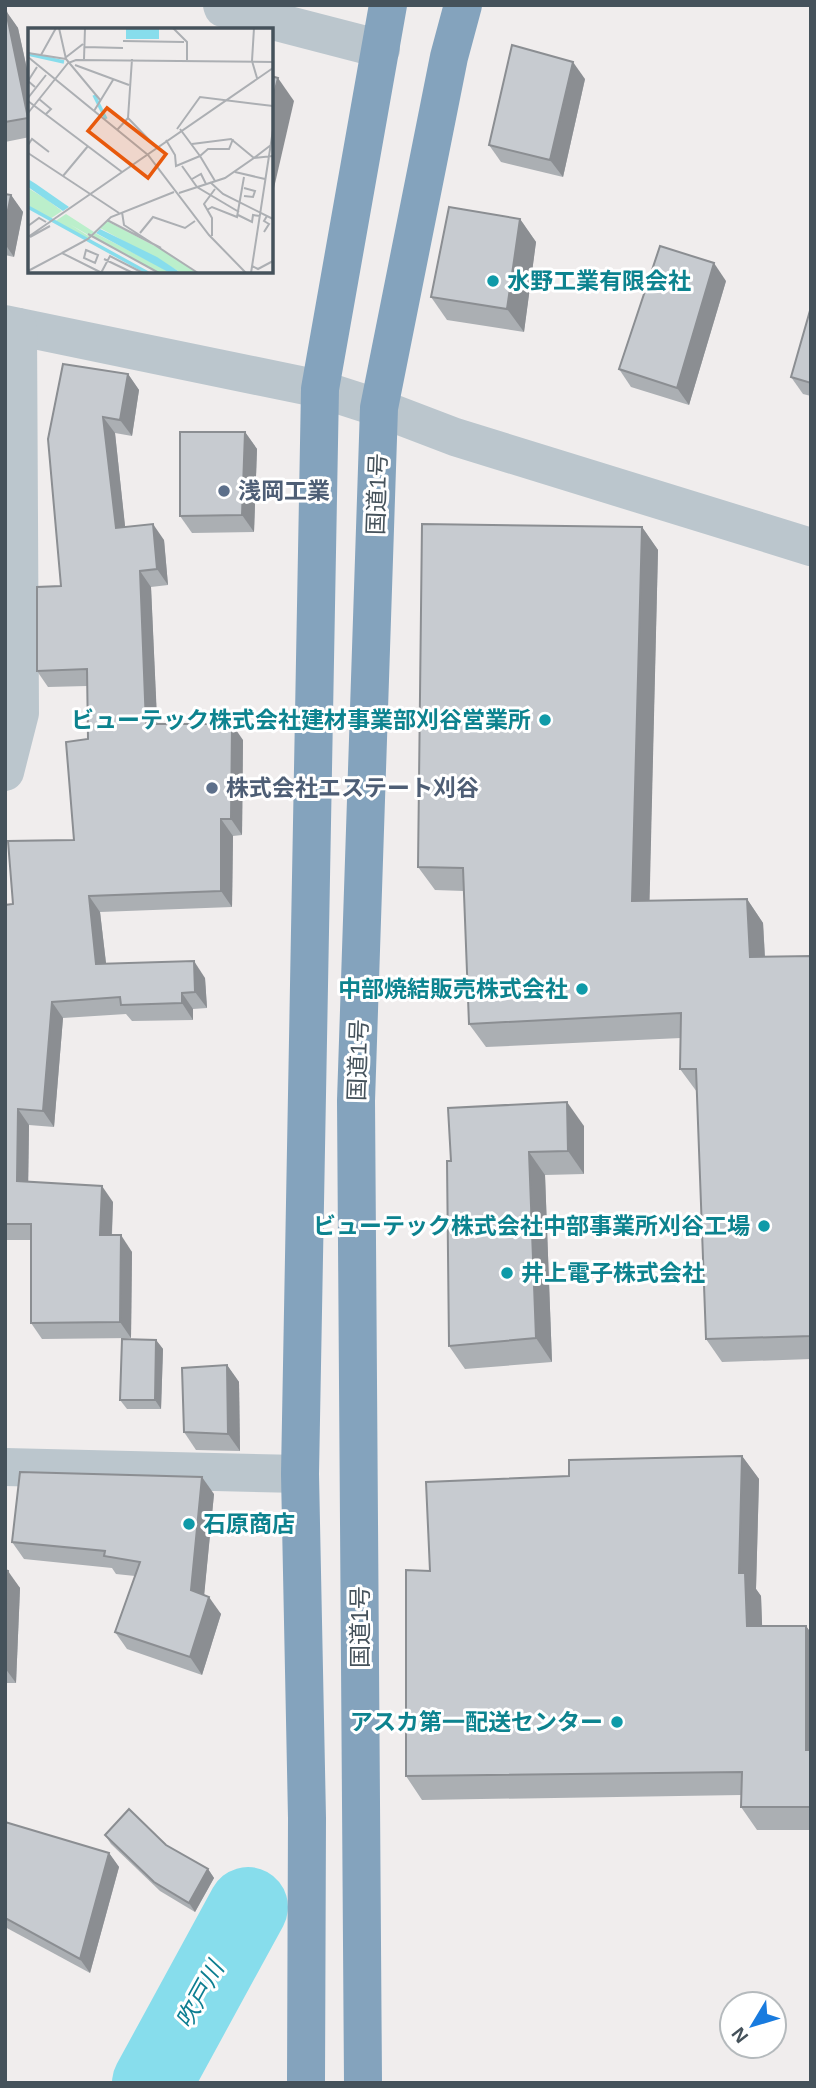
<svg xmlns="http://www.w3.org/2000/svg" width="816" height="2088" font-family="Helvetica,'Noto Sans JP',sans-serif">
<rect width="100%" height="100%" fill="#f0eded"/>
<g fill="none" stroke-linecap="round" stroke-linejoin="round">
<polyline stroke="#87ddec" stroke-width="80" points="152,2083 248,1907"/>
<g stroke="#bbc6cd" stroke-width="38">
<polyline points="222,5 223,8 381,49"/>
<polyline points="5,324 320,389 379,408 455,437 811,547"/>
<polyline points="5,772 20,713 18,327"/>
<polyline points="5,1467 300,1474"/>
</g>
<g stroke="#84a3bd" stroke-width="38">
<polyline points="306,2083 307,1818 300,1474 320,389 388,5"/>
<polyline points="363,2083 356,1101 379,408 449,57 463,5"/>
</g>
</g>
<g fill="#abafb3">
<polygon points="5,11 6,11 18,28 30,83 30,137 5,142"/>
<polygon points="585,79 563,177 501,162 489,145"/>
<polygon points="5,194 11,195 23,212 14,257 5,255"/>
<polygon points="520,219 536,242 524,332 447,320 431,297"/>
<polygon points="726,281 689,405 631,387 619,369"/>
<polygon points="811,307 811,396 803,394 791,377"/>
<polygon points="128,374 139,390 132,436 115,433 125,527 164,540 168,585 151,587 157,724 243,740 242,835 233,836 232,907 100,912 106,964 205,978 207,1008 193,1009 193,1020 132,1021 126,1014 63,1018 54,1127 29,1125 28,1182 113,1202 112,1235 132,1252 131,1338 42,1339 31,1323 31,1240 5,1240 5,905 13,904 74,840 88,739 87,686 48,687 37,671 61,586 48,439"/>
<polygon points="245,432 257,449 254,532 192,533 180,516"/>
<polygon points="642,527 658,550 649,901 747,899 763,923 765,956 811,956 811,1359 722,1362 706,1339 697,1092 680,1069 681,1038 486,1047 469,1024 464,891 435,890 418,867"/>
<polygon points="584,1126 584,1174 545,1175 552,1362 465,1369 449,1346 451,1161"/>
<polygon points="156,1340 163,1349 161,1409 127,1409 120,1400"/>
<polygon points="227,1365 239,1382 240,1451 196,1450 184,1432"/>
<polygon points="742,1456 759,1479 756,1589 761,1596 762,1626 806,1626 811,1633 811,1830 757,1830 741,1807 741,1795 422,1800 406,1776 430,1571 569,1476"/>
<polygon points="214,1494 204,1595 221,1614 202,1675 127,1649 115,1632 135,1576 116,1574 112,1568 24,1559 12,1542"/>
<polygon points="5,1570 20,1588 16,1683 5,1683"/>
<polygon points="5,1822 109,1853 119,1867 90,1973 5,1927"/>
<polygon points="105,1835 166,1845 208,1869 214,1878 195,1912 160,1891 111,1844"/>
</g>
<g fill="#8b8e92">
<polygon points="6,11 18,28 30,83 30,120 28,118"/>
<polygon points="573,62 585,79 563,177 550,160"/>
<polygon points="278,78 294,101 271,201 271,106"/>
<polygon points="11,195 23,212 14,257 5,244 5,225"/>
<polygon points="520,219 536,242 524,332 507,309"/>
<polygon points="714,263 726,281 689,405 677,388"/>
<polygon points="128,374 139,390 132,436 120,420"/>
<polygon points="103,417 115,433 127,544 116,528"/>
<polygon points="245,432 257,449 254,532 242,515"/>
<polygon points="153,524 164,540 168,585 157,569"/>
<polygon points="642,527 658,550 649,925 632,901"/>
<polygon points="140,571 151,587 158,740 146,724"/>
<polygon points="232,724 243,740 242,835 231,819"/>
<polygon points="221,819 233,836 232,907 221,891"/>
<polygon points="89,896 100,912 108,980 96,964"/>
<polygon points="747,899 763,923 766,980 750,957"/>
<polygon points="194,961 205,978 207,1008 195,992"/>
<polygon points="182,993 193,1009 193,1020 182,1003"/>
<polygon points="52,1002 63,1018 54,1127 43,1111"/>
<polygon points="567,1102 584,1126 584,1174 568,1151"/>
<polygon points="18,1109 29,1125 28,1197 17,1181"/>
<polygon points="529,1152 545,1175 552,1362 536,1338"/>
<polygon points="102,1186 113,1202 111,1251 100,1235"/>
<polygon points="121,1235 132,1252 131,1338 120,1322"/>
<polygon points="156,1340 163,1349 161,1409 155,1400"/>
<polygon points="227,1365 239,1382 240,1451 228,1434"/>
<polygon points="742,1456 759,1479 756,1589 761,1596 763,1649 747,1626 739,1573"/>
<polygon points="202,1477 214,1494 203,1607 191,1590"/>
<polygon points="8,1571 20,1588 16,1683 5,1668 5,1633"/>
<polygon points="209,1597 221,1614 202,1675 190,1657"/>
<polygon points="806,1626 811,1633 811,1756 806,1750"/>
<polygon points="109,1853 119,1867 90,1973 80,1959"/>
<polygon points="208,1869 214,1878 195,1912 189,1903"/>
</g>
<g fill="#c7cbd0" stroke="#8b8e92" stroke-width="2">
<polygon points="5,11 6,11 28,118 5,122"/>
<polygon points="512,45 573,62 550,160 489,145"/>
<polygon points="271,76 278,78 271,106"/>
<polygon points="5,194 11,195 5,225"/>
<polygon points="449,207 520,219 507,309 431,297"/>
<polygon points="660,246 714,263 677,388 619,369"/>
<polygon points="811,307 811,383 791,377"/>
<polygon points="63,364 128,374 120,420 103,417 116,528 153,524 157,569 140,571 146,724 232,724 231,819 221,819 221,891 89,896 96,964 194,961 195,992 182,993 182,1003 121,1005 120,997 52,1002 43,1111 18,1109 17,1181 102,1186 100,1235 121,1235 120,1322 31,1323 31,1224 5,1224 5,905 13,904 8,841 74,840 66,742 88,739 87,669 37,671 37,587 61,586 48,439"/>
<polygon points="180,432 245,432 242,515 180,516"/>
<polygon points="422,524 642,527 632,901 747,899 750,957 811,956 811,1336 706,1339 696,1069 680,1069 681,1013 469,1024 463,868 418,867"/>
<polygon points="567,1102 568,1151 529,1152 536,1338 449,1346 447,1161 451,1161 448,1108"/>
<polygon points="122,1339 156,1340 155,1400 120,1400"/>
<polygon points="227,1365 228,1434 184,1432 182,1368"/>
<polygon points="742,1456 739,1573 745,1573 747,1626 806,1626 806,1750 811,1750 811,1807 741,1807 742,1772 406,1776 406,1570 430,1571 426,1482 569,1476 569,1460"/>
<polygon points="20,1472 202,1477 191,1590 209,1597 190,1657 115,1632 140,1562 104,1556 105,1551 12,1542"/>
<polygon points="5,1570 8,1571 5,1633"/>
<polygon points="129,1809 166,1845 208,1869 189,1903 154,1882 105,1835"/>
<polygon points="5,1822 109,1853 80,1959 5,1918"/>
</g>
<g fill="#0f9aa8" stroke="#fff" stroke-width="2.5">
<circle cx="493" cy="281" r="7"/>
<circle cx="545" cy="720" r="7"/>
<circle cx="582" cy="989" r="7"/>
<circle cx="764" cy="1226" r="7"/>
<circle cx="507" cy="1273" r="7"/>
<circle cx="189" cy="1524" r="7"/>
<circle cx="617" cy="1722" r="7"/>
</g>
<g fill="#5c6f8a" stroke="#fff" stroke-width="2.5">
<circle cx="224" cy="491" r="7"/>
<circle cx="212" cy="788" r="7"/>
</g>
<g text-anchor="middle" stroke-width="6" stroke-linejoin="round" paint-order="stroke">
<g font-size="23" font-weight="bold" fill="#0d838f" stroke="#fff" text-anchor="end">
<text x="507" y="289" text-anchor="start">水野工業有限会社</text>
<text x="531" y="728">ビューテック株式会社建材事業部刈谷営業所</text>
<text x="568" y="997">中部焼結販売株式会社</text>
<text x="750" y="1234">ビューテック株式会社中部事業所刈谷工場</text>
<text x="521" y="1281" text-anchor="start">井上電子株式会社</text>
<text x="203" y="1532" text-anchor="start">石原商店</text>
<text x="603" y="1730">アスカ第一配送センター</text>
</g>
<g font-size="23" font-weight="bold" fill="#4e5e75" stroke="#fff" text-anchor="start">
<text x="238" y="499">浅岡工業</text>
<text x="226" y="796">株式会社エステート刈谷</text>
</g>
<g font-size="23" fill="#45525b" stroke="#fff">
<text transform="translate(377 494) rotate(-88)" y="8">国道1号</text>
<text transform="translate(358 1060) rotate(-88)" y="8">国道1号</text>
<text transform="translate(360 1627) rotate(-90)" y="8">国道1号</text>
</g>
<g font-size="24" font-style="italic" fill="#0c7e91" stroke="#fff">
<text transform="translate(200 1995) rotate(-61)" y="8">吹戸川</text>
</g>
</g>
<g transform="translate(28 28)">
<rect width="245" height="245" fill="#f0eded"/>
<path d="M0 160 18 171 34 183 22 191 7 182 0 177ZM38 186 66 204 62 208 43 197 62 209 58 212 26 194ZM79 193 142 226 169 245H154L72 200ZM67 205 131 238 142 245H132L64 209Z" fill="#bbefcb"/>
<path d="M98 0H131V11H98ZM0 151 8 156 41 179 35 183 0 159ZM72 201 129 229 153 245H142L68 205Z" fill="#87ddec"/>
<path fill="none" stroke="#87ddec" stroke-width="3.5" d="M0 26 36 34M66 67 78 91M0 179 120 245"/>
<path fill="none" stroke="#acafb3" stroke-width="2" d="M31 0 38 31 73 73M145 0 159 14V32M226 0 224 33 229 50M95 13 156 14M57 19 95 20M0 25 38 31M13 27 28 0M0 29 120 127 181 207 218 245M37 30 55 16M56 31 57 0M47 37 101 57M7 59 0 53 9 39M0 70 18 47M11 71 23 81 18 86M0 73 94 144M66 83 85 52M0 85 40 35 48 32 245 34M100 90 128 119M149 101 172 69 245 78M89 102 100 90 104 31M138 112 147 127 148 138 172 128 152 101M164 116 203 111 226 130 243 117M0 117 4 111 21 124M0 125 91 185M154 138 169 159 211 184M207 144 237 151M35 148 60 118M164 151 173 146 178 156M187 153 172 128 180 121H201L205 111M182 154 195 166 245 191M151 165 197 150 226 130 245 128M216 168 225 169 227 163 216 160M179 182 184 179 209 189 216 149M94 184 96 197 170 245M210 187 224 194 225 187 232 188M79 192 133 220M0 198 11 190 18 194M236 204 241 196 236 193 239 188M112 205 125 189 157 200 167 193M60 206 131 245M184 208V190L176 176 187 161M0 209 245 40M2 209 22 198M58 222 70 227 67 235 56 230ZM34 225 60 211 83 189 146 164M76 231 105 245M224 238 230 241 245 233M0 243 34 225 74 245M73 245 82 228 115 245M223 245 245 102"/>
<path fill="#e8590c" fill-opacity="0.15" stroke="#e8590c" stroke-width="3.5" d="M79 80 138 126 120 150 60 103Z"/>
<rect width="245" height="245" fill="none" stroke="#45525b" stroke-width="3.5"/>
</g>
<rect width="816" height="2088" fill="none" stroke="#45525b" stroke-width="14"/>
<g transform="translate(753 2025) rotate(232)"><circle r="33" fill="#ffffff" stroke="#b5babd" stroke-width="2"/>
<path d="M0-5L12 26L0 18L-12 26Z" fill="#187bdf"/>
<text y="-10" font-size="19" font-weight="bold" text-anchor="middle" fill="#45525b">N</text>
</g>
</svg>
